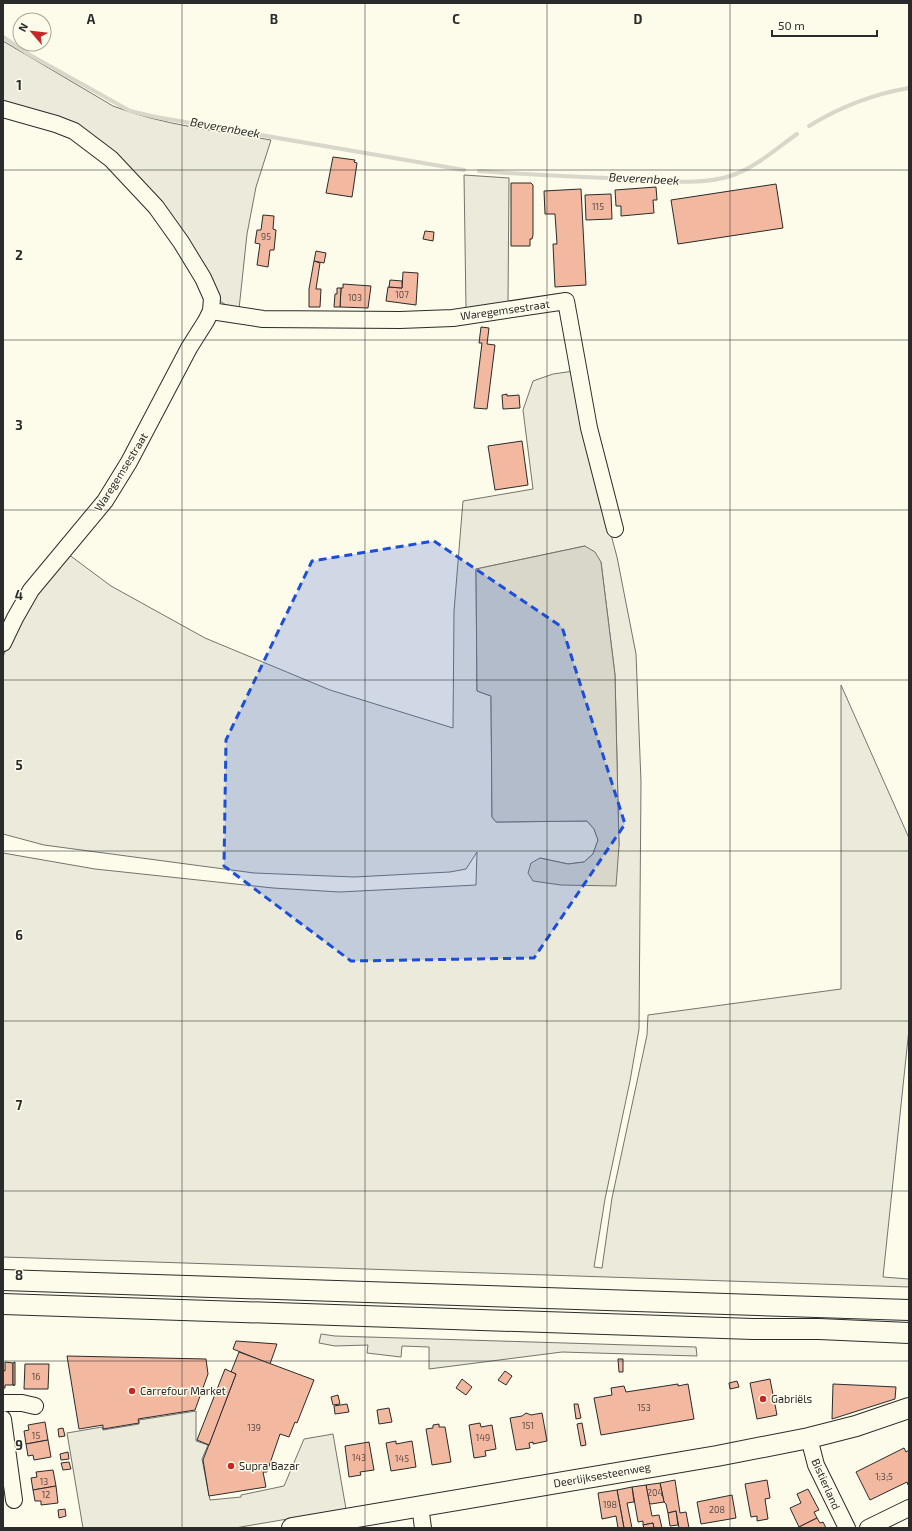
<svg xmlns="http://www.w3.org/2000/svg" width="912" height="1531" font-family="'Exo 2',sans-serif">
<rect width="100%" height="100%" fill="#fdfbea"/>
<g fill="#ecebdb" stroke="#74746e" fill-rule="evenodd">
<path d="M3 41 113 106C161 125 220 131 271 140L256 187 247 234 239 309 235 311 220 301 198 262 100 145 3 105Z"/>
<polygon points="464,175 509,178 508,302 466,309"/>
<path d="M574 371 591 460 617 557 636 654 641 782 639 1029 630 1081 605 1199 594 1267 602 1268 612 1198 647 1035 648 1015 841 989V685L909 838V1029L883 1277 909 1279V1287L3 1257V853L95 869 273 888 340 892 476 885 477 852 466 869 450 872 354 877 254 873 44 845 3 834V657L9 640 26 608 68 554 111 586 205 638 330 690 453 728 454 611 463 501 533 489 523 410 533 381 553 374ZM585 546 601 562 615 675 619 846 561 885 540 858 568 864 584 862 593 854 598 840 594 829 587 821 496 822 492 817 491 696 477 691 476 569Z"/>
<polygon points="321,1334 335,1336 696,1347 697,1356 562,1352 429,1369 429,1347 402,1346 401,1357 367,1353 368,1345 335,1346 319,1343"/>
</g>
<polygon fill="#eceadb" stroke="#74746e" points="196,1411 196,1441 208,1445 202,1459 210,1500 241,1497 241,1495 284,1486 304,1439 333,1434 346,1509 235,1528 83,1528 67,1433 102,1427 103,1430 139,1424 139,1420"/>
<polygon fill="#d8d7c9" stroke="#74746e" points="585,546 595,552 601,562 615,675 619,846 616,886 561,885 533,881 528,873 531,863 540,858 568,864 584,862 593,854 598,840 594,829 587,821 496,822 492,817 491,696 477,691 476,569"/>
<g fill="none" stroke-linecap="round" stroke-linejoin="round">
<g stroke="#d8d7c9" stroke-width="4">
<polyline points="3,37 30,55 130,111 156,117 464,170"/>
<path d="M809 126C840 107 873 94 909 88"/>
<path d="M479 171C530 175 580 177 631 179 663 181 703 186 733 175 756 167 777 148 797 134"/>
</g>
</g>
<g fill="#f2b8a0" stroke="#2b2b2b">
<polygon points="333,157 355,160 354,162 357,163 352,197 326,193"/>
<polygon points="511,183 531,183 533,185 533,235 532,239 530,239 530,246 511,246"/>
<polygon points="776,184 783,228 678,244 671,200"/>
<polygon points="656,187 657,200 653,200 654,213 621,216 621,206 616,206 615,190"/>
<polygon points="581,189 586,285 555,287 553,244 557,244 555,214 545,214 544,191"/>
<polygon points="611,194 612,219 586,220 585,195"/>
<polygon points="263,215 274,216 273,229 276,230 274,250 270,250 268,267 257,265 260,244 255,243 257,230 261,230"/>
<polygon points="425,231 434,232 433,241 423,239"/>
<polygon points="316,251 326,253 324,263 314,261"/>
<polygon points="314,261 320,263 316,289 321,289 320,307 309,307 309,289"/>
<polygon points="403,272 418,273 416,305 386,301 388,287 402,288"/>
<polygon points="390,280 402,281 402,288 389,287"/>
<polygon points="343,284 371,286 368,308 340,307 341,288 343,288"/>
<polygon points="337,288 341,288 340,307 334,307 335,294 337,294"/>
<polygon points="481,327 489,328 487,344 495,345 487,409 474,408 482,343 479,343"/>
<polygon points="507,394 507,396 519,395 520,408 503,409 502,395"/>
<polygon points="522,441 528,485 495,490 488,446"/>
<polygon points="236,1341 277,1344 270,1364 233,1349"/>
<polygon points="239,1352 314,1380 297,1423 295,1422 289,1437 280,1434 267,1472 263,1472 266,1487 209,1496 203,1460 236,1374 231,1372"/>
<polygon points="67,1356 206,1359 208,1374 195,1410 138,1419 139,1423 103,1429 103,1425 79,1429"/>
<polygon points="618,1359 623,1359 623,1372 619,1372"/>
<polygon points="5,1362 13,1363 13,1385 15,1385 5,1385 5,1388 3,1388 3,1370 5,1371"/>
<polygon points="15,1362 15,1385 13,1385 13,1363"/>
<polygon points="25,1364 49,1364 48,1389 24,1389"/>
<polygon points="225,1369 236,1374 209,1445 197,1440"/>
<polygon points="505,1371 512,1376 506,1385 498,1380"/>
<polygon points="462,1379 472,1387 466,1395 456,1388"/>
<polygon points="770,1379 777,1415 757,1419 750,1383"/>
<polygon points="737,1381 739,1387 730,1389 729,1383"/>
<polygon points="678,1384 678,1386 688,1384 694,1419 601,1435 594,1398 612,1395 611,1388 624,1386 626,1392"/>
<polygon points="833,1384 896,1387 895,1399 832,1419"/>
<polygon points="338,1395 340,1404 333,1405 331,1397"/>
<polygon points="347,1404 349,1412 335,1414 334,1406"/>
<polygon points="574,1404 578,1404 581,1418 576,1419"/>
<polygon points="389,1408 392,1422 379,1424 377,1410"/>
<polygon points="526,1413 531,1415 542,1413 547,1441 533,1444 533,1442 529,1443 530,1448 516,1450 510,1418 522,1416"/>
<polygon points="45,1422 48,1440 26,1444 24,1431 29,1430 28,1425"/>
<polygon points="480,1423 481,1427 492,1425 496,1449 485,1451 486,1456 474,1458 469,1425"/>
<polygon points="582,1423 586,1445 581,1446 577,1424"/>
<polygon points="439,1424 439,1427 445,1427 451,1462 432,1465 426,1429 433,1428 433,1425"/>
<polygon points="63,1428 65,1436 59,1437 58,1429"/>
<polygon points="48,1440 51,1457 34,1460 33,1455 28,1456 26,1444"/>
<polygon points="396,1441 396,1444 412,1441 416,1467 391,1471 386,1443"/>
<polygon points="369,1442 374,1470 360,1472 361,1475 349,1477 345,1446"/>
<polygon points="904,1448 906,1452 909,1450 909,1484 908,1485 907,1482 870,1500 856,1472"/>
<polygon points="68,1452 69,1459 61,1460 60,1454"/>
<polygon points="69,1462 71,1469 63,1470 61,1463"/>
<polygon points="53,1470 56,1486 33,1490 31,1478 37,1477 36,1472"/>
<polygon points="675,1480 680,1513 686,1512 689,1528 679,1528 676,1511 668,1513 666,1504 664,1502 660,1483"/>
<polygon points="767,1480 770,1498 765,1499 768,1519 757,1521 757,1516 751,1517 745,1484"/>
<polygon points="660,1483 664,1502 651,1504 649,1503 646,1485"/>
<polygon points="646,1485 652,1516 659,1515 662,1528 654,1528 653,1523 643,1525 643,1521 638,1522 632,1487"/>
<polygon points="56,1486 58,1503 41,1505 41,1501 35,1501 33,1490"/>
<polygon points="632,1487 634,1502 627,1503 632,1528 624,1528 617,1490"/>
<polygon points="808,1489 819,1510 814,1512 817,1518 799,1527 790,1508 801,1503 797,1494"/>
<polygon points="617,1490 624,1528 618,1528 616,1516 602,1519 598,1493"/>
<polygon points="732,1495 736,1518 701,1524 697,1502"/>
<polygon points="65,1509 66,1516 59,1518 58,1510"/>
<polygon points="676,1511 678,1525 670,1526 668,1513"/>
<polygon points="817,1518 820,1523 823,1522 826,1528 800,1528 799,1527"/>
<polygon points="653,1523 654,1528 644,1528 643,1525"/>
</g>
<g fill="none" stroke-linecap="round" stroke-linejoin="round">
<defs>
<g id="minor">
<polyline points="3,109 56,124 74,131 111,159 156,207 181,242 203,278 212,298 211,311 206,321 189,348 129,462 105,501 31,590 15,618 3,643"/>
<polyline points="211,311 263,319 400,320 453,318 566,301 589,428 615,529"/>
<polyline points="3,1403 22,1403 35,1406"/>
<polyline points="3,1419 14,1500"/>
<polyline points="809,1438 816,1465 847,1528"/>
<polyline points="420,1506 423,1528"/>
<polyline points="868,1528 909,1508"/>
</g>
<g id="major">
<polyline points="3,1280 909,1310"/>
<polyline points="3,1304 753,1329 819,1329 909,1333"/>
<polyline points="292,1528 717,1456 809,1438 856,1426 909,1408"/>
</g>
</defs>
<use href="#minor" stroke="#2b2b2b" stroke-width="18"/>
<use href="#major" stroke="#2b2b2b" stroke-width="22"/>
<use href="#minor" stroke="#fdfbea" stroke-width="16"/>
<use href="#major" stroke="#fdfbea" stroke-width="20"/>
</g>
<path fill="#1d4ed8" fill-opacity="0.2" stroke="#1d4ed8" stroke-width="3" stroke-dasharray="8 5" stroke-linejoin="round" d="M434 541 562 627 625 824 534 958 351 961 224 866 226 740 312 561Z"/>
<path fill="none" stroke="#2b2b2b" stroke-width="1" stroke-opacity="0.55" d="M182 3V1528M365 3V1528M547 3V1528M730 3V1528M3 170H909M3 340H909M3 510H909M3 680H909M3 851H909M3 1021H909M3 1191H909M3 1361H909"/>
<g fill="#c62828" stroke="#fdfbea" stroke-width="1.5">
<circle cx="132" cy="1391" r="4"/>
<circle cx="763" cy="1399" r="4"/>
<circle cx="231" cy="1466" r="4"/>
</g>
<g text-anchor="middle" stroke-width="3" stroke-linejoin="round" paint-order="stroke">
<g font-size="9" fill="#5d4e48">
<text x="598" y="210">115</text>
<text x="266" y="240">95</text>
<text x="402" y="298">107</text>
<text x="355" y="301">103</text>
<text x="36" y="1380">16</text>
<text x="644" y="1411">153</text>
<text x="528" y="1429">151</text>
<text x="254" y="1431">139</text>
<text x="36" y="1439">15</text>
<text x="483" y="1441">149</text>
<text x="359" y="1461">143</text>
<text x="402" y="1462">145</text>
<text x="884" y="1480">1;3;5</text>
<text x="44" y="1485">13</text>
<text x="655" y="1496">204</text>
<text x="46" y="1498">12</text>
<text x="610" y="1508">198</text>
<text x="717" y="1513">208</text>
</g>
<g font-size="11" fill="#2b2b2b" stroke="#fdfbea">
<text transform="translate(505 310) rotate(-8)" y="4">Waregemsestraat</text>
<text transform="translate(121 472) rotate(-58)" y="4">Waregemsestraat</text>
<text transform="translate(602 1475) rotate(-10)" y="4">Deerlijksesteenweg</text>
<text transform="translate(826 1484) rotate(66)" y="4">Bistierland</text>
</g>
<g font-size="11" fill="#2b2b2b" stroke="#fdfbea" text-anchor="start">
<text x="140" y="1395">Carrefour Market</text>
<text x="771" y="1403">Gabriëls</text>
<text x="239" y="1470">Supra Bazar</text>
</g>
<g font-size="12" font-style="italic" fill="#2b2b2b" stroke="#fdfbea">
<text transform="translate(225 128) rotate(10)" y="4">Beverenbeek</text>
<text transform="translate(644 179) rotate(3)" y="4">Beverenbeek</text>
</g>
</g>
<g font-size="13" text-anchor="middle" font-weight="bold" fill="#2b2b2b" stroke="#fdfbea" stroke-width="3" stroke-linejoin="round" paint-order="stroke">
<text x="91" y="24">A</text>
<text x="274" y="24">B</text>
<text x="456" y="24">C</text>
<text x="638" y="24">D</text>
<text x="19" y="90">1</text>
<text x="19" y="260">2</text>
<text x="19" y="430">3</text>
<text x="19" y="600">4</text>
<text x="19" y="770">5</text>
<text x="19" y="940">6</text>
<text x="19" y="1110">7</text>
<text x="19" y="1280">8</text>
<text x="19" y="1450">9</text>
</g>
<rect width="912" height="1531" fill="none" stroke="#2b2b2b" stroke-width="8"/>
<g transform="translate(32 32) rotate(298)"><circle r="19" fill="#fdfbea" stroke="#a9a89e"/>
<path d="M0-3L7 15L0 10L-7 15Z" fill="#c62828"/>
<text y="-6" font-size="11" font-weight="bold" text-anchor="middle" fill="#2b2b2b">N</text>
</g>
<path d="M772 30v6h105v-6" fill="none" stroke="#2b2b2b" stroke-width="2"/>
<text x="778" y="30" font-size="12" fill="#2b2b2b" stroke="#fdfbea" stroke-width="3" paint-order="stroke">50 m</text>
</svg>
